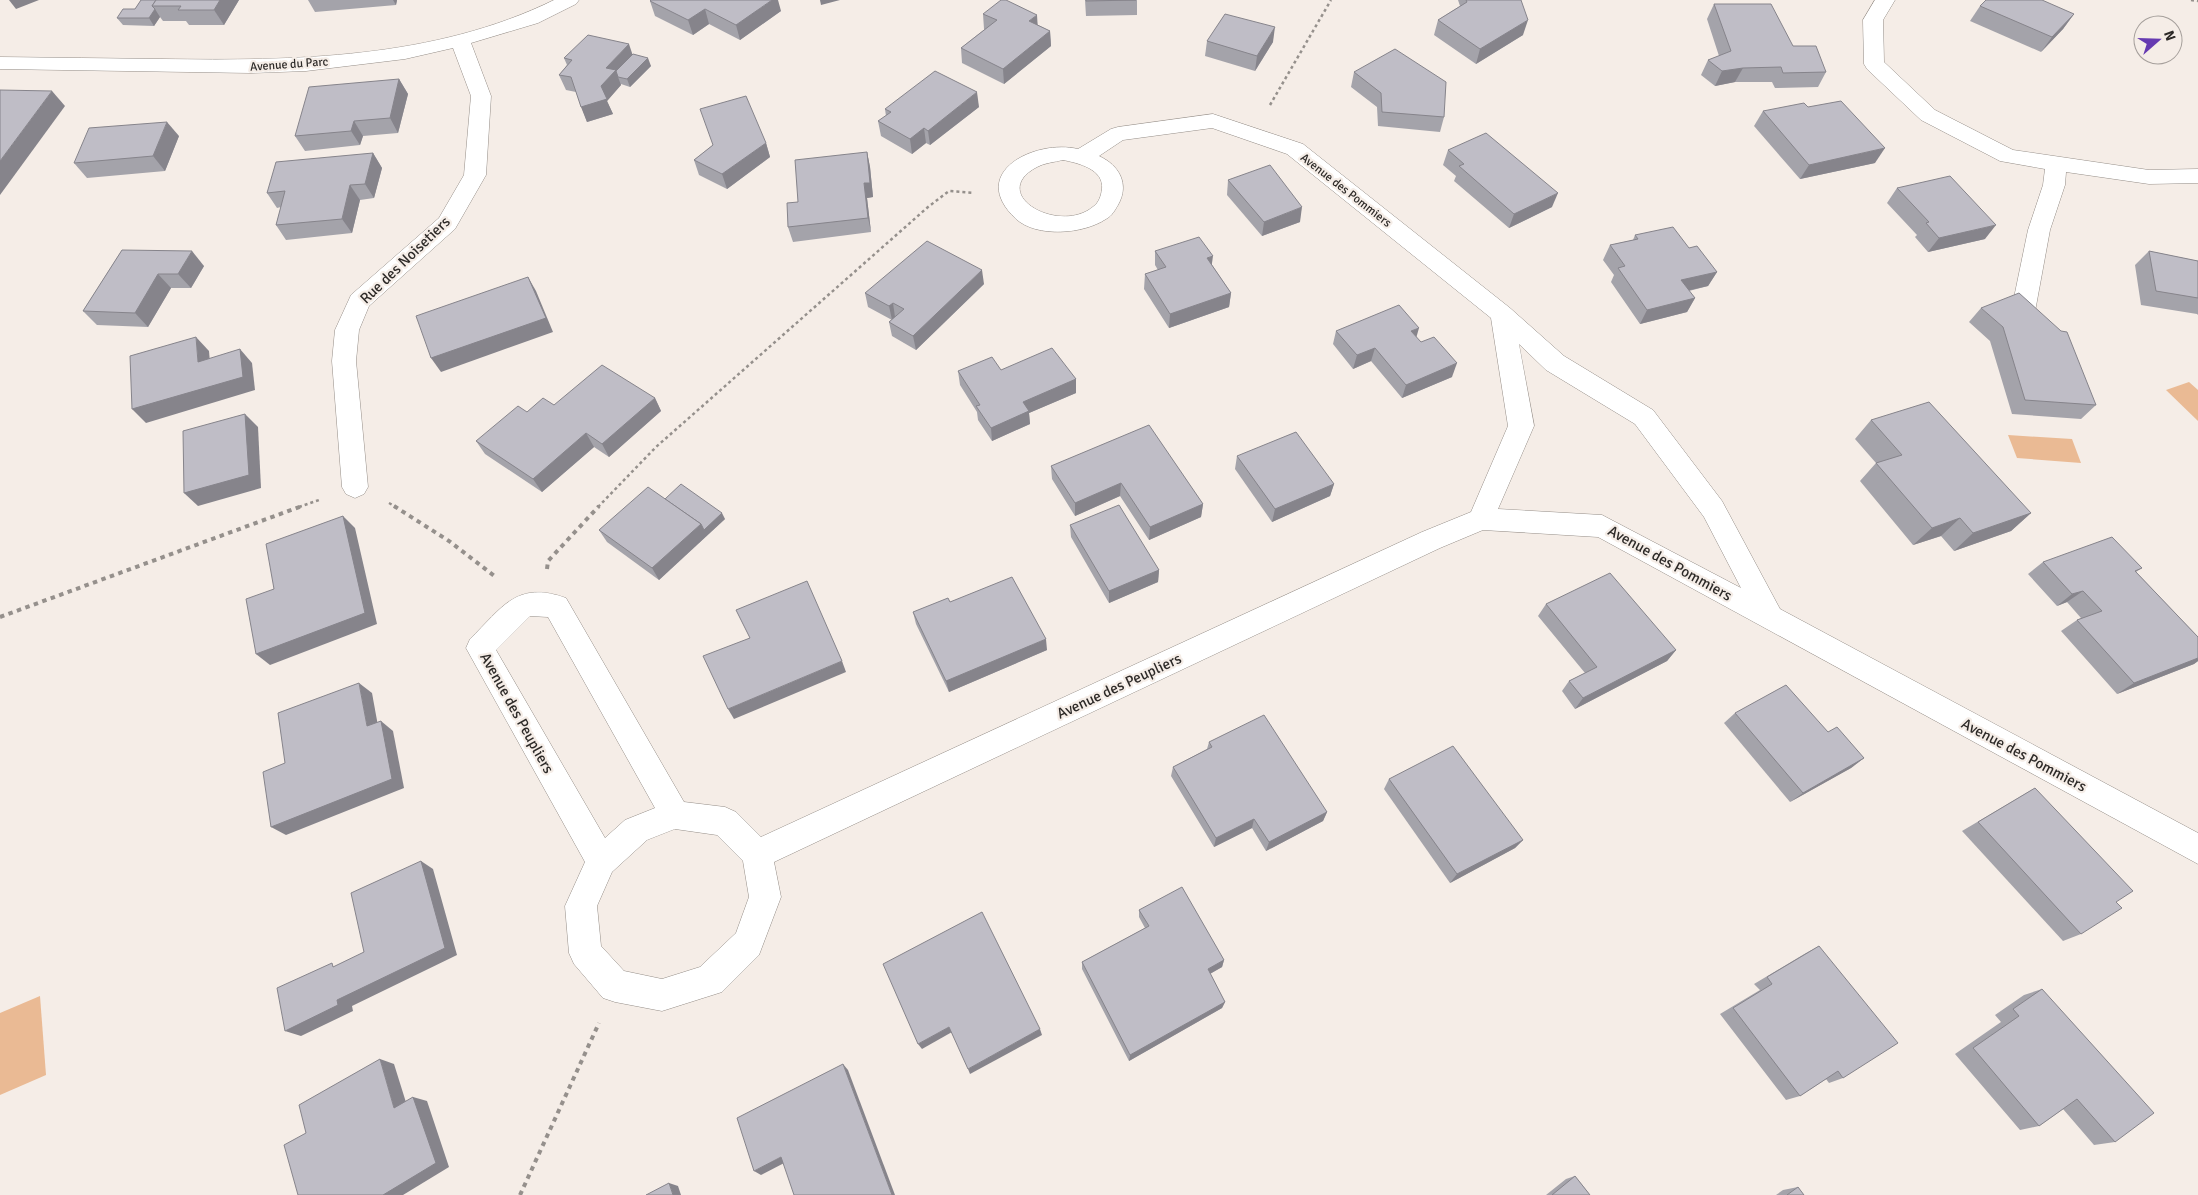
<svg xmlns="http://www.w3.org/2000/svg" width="2198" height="1195" font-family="Signika,sans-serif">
<rect width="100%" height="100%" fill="#f5ede7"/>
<g fill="#eaba94">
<polygon points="2189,382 2198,390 2198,421 2166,390"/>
<polygon points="2008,435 2072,439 2081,463 2017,458"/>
<polygon points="40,996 46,1075 0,1095 0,1013"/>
</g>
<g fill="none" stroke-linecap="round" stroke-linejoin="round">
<defs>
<g id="minor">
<path d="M554 0H579L576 4 538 23 471 43 491 96 486 175 455 229 369 306 359 330 356 361 368 487 364 494 355 498 346 494 342 487 332 361 335 330 351 295 439 218 464 175 471 96 453 48 405 59 306 71 251 73 0 69V57C54 58 109 58 163 59 294 61 434 59 554 0Z"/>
<polygon points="1875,0 1895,0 1883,20 1884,62 1935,110 2013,150 2149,170 2198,169 2198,183 2149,184 2066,172 2065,185 2050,230 2034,317 2030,323 2022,326 2014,323 2010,317 2028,230 2043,185 2045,169 2000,161 1921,120 1867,69 1864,64 1863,20"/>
<path d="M1213 114 1303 144 1510 308 1564 356 1653 410 1722 501 1780 609 2198 833V864L1598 537 1483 530 1440 548 774 862 781 897 759 955 722 992 662 1011 615 1002 603 998 574 964 569 953 565 906 585 862 466 648 470 639C502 608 516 580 566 598L684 802 725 807 736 812 761 837 1422 532 1471 512 1508 426 1491 318 1287 154 1212 128 1123 140 1099 156C1119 165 1130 184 1118 205 1115 210 1112 216 1106 219 1084 234 1037 238 1016 219 966 172 1036 139 1078 149L1111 129 1118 127ZM1063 160C1078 163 1104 169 1102 189 1101 196 1099 202 1094 206 1060 236 986 194 1037 167 1044 163 1055 162 1063 160ZM1519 344 1546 370 1635 424 1704 517 1741 588 1602 515 1498 509 1534 426ZM530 616 548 617 655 808 625 820 605 838 496 650ZM675 829 717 835 743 861 749 897 736 933 700 967 662 979 624 971 601 946 597 906 612 872 647 840Z"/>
</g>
</defs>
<use href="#minor" stroke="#958e88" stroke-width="1"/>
<g stroke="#95908c" stroke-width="2.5" stroke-dasharray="3 3" stroke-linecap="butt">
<polyline points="2191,0 2198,1"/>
<polyline points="1270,105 1331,0"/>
<polyline points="389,503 396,507"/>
<polyline points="299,507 319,500"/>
<polyline points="598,507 656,447 928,207 949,191 974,193"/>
</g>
<g stroke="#95908c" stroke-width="4" stroke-dasharray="4.5 4.5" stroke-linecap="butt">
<polyline points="394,506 449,541 497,578"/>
<polyline points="547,569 548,561 599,506"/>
<polyline points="0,617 302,506"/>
<polyline points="520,1195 599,1023"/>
</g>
<use href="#minor" fill="#fff" fill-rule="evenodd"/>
</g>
<g fill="#a4a3aa">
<polygon points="141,0 239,0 224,25 189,25 186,21 163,21 160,17 154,26 123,25 117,18 135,9"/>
<polygon points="308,0 397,0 396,5 315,12"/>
<polygon points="1085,0 1137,0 1137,15 1086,16"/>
<polygon points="1458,0 1521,0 1523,35 1476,64 1434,35 1438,20 1460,6"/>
<polygon points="650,1 781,11 740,40 709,24 693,35 655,16"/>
<polygon points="1714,4 1793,46 1826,72 1818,87 1775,88 1772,82 1735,82 1715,86 1701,75 1708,60 1719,56 1707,19"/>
<polygon points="1980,6 2074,14 2063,29 2041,52 1970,21"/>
<polygon points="983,14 1038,25 1050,31 1051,46 1004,84 962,63 961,48 985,29 984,29"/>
<polygon points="1207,41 1273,42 1255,71 1205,56"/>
<polygon points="632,54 651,66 630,87 621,84 621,85 607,101 613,114 587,122 576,92 566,90 559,75 567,65 564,58"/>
<polygon points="1354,72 1444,117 1440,132 1378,126 1377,107 1351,87"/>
<polygon points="399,79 408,94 398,133 363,136 360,145 305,151 295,136"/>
<polygon points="979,107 930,145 926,143 912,154 881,136 878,121 886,116 885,109"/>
<polygon points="1763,111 1875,163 1800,179 1754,126"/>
<polygon points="179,136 165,171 87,178 74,163"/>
<polygon points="766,143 770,157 727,189 699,175 694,160 713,145"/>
<polygon points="1448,150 1552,207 1509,228 1454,181 1456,176 1443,165"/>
<polygon points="867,152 870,167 873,197 867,198 871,232 793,242 788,227 798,202"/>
<polygon points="373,153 382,168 374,198 360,200 352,233 286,240 276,225 281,207 277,208 267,193"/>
<polygon points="1228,180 1300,222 1262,236 1227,195"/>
<polygon points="1897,188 1985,239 1928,252 1915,237 1917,235 1887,203"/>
<polygon points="1635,235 1689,248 1717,272 1708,286 1689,291 1695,298 1687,312 1640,324 1611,282 1614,275 1603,260 1610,245 1633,240"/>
<polygon points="122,250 204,266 191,288 171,288 148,327 97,325 83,311"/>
<polygon points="1155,251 1212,265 1231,293 1229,307 1169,328 1144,289 1145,274 1158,270 1155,265"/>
<polygon points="2149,251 2198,261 2198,315 2197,314 2141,305 2135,265"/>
<polygon points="984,284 916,350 892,336 889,322 892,320 868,307 865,293"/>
<polygon points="1981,308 2096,405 2081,419 2012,414 1990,341 1969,322"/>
<polygon points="1336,331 1416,337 1452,377 1402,398 1371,361 1353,369 1333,344"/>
<polygon points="1001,370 1076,379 1076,393 1029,413 1030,424 992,441 978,420 977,412 960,385 958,371"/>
<polygon points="655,398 661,411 609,457 594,447 542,492 485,454 476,441 527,412"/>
<polygon points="1871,420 2031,513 2011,531 1954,551 1941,536 1913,545 1860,481 1876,463 1855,439"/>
<polygon points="1237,456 1334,484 1330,496 1272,522 1235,469"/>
<polygon points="1051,466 1203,504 1201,517 1149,540 1120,496 1075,516 1052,479"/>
<polygon points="665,499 725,519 659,580 607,542 599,530"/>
<polygon points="1070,525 1159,570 1158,582 1109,603 1071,537"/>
<polygon points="2043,562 2142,568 2136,572 2198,637 2198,661 2194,664 2117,694 2061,631 2077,620 2081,618 2067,602 2057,606 2028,574"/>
<polygon points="1546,604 1676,650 1667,661 1575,709 1562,691 1569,681 1585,673 1538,616"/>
<polygon points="913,612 1047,650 949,692 916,624"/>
<polygon points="1735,713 1828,732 1864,758 1851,768 1790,802 1724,723"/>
<polygon points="1209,742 1327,812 1323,821 1266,851 1252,828 1214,847 1171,776 1173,767 1207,749"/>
<polygon points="1389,779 1523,840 1515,848 1450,883 1384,789"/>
<polygon points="2035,788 2116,902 2081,934 2063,941 1962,831"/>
<polygon points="1139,910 1224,960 1222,967 1210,974 1225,1002 1222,1008 1129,1061 1082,969 1082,962 1145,928 1139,917"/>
<polygon points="1819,946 1843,1078 1829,1083 1826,1079 1800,1096 1786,1100 1720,1014 1760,990 1754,984 1806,953"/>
<polygon points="2042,989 2115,1142 2094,1145 2063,1109 2039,1126 2020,1130 1955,1054 2001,1022 1995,1015 2024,995"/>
<polygon points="1575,1176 1590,1195 1546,1195 1566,1179"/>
<polygon points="1798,1187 1804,1195 1776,1195 1783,1190"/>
</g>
<g fill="#86848b">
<polygon points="9,0 39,0 16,9"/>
<polygon points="220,0 239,0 224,25 214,10"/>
<polygon points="393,0 397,0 396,5"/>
<polygon points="772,0 778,0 781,11 740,40 736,25"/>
<polygon points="820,0 840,0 821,5"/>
<polygon points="155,9 160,17 154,26 149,18"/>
<polygon points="705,9 709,24 693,35 688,20"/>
<polygon points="2074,14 2063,29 2041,52 2052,37"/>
<polygon points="1037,15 1038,30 1029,21"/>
<polygon points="1528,20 1523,35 1476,64 1480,49"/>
<polygon points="1275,27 1273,42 1255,71 1257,56"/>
<polygon points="1050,31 1051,46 1004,84 1003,69"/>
<polygon points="629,44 634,59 618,77 621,85 607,101 613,114 587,122 581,107 601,86 606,68"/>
<polygon points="648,58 651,66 630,87 627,79"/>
<polygon points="1743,68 1735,82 1715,86 1722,71"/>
<polygon points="399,79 408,94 398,133 390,118"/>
<polygon points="52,91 65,106 0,195 0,161"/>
<polygon points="977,92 979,107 930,145 928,131"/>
<polygon points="354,121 363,136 360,145 351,131"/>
<polygon points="167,122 179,136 165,171 153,156"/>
<polygon points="924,128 926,143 912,154 910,139"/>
<polygon points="766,143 770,157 727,189 722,174"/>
<polygon points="1885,148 1875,163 1800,179 1809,165"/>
<polygon points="867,152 870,167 873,197 867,198 871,232 868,218 864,183"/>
<polygon points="373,153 382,168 374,198 365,184"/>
<polygon points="350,185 360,200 352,233 342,219"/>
<polygon points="1558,193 1552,207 1509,228 1514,214"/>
<polygon points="1302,207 1300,222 1262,236 1264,222"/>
<polygon points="1996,225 1985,239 1928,252 1939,238"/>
<polygon points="192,251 204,266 191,288 178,274"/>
<polygon points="1213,256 1211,270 1207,258"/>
<polygon points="982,270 984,284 916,350 913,336"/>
<polygon points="1717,272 1708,286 1673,294 1681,280"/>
<polygon points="158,274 171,288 148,327 135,313"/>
<polygon points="528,277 536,291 553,332 441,372 431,358"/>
<polygon points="1231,293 1229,307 1169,328 1170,314"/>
<polygon points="1695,298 1687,312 1640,324 1647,310"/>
<polygon points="893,303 895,317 892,320 889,306"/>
<polygon points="1419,328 1415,342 1411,331"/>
<polygon points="196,337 209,351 211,375 198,362"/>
<polygon points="1375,348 1371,361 1353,369 1357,355"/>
<polygon points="240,349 252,363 255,390 146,423 132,409"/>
<polygon points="1457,363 1452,377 1402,398 1406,385"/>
<polygon points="1076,379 1076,393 1029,413 1030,424 992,441 991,428 1023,402"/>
<polygon points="655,398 661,411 609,457 602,444"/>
<polygon points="245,414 258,427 261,488 198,506 184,493"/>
<polygon points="586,433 594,447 542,492 533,479"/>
<polygon points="1121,483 1120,496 1075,516 1075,503"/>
<polygon points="1334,484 1330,496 1272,522 1275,509"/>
<polygon points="1203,504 1201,517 1149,540 1150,527"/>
<polygon points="722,513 725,519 659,580 652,568 701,524"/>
<polygon points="2031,513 2011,531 1954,551 1973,533"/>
<polygon points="343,516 355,528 377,624 270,665 256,654"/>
<polygon points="1960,518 1941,536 1913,545 1932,528"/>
<polygon points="1159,570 1158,582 1109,603 1109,591"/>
<polygon points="2083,591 2067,602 2057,606 2072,594"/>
<polygon points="1046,639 1047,650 949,692 946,681"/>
<polygon points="1676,650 1667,661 1575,709 1583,698"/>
<polygon points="2198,658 2198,661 2194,664 2117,694 2134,683"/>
<polygon points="842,661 846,672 734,719 728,709"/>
<polygon points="359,683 372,693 380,737 367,726"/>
<polygon points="381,721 393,731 404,788 286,835 271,827"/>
<polygon points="1864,758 1851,768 1790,802 1803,793"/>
<polygon points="1327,812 1323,821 1266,851 1269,842"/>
<polygon points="1254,819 1252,828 1214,847 1216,838"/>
<polygon points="1523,840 1515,848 1450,883 1457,874"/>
<polygon points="421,861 433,869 457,955 352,1006 353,1011 301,1036 285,1031 337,1000"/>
<polygon points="1224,960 1222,967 1206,976 1208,969"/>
<polygon points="1225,1002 1222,1008 1129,1061 1130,1055"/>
<polygon points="949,1027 952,1032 922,1049 918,1044"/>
<polygon points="1040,1029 1042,1035 970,1074 968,1069"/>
<polygon points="380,1059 394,1064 409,1112 394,1108"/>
<polygon points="843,1064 848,1070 895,1195 892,1195"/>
<polygon points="413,1097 427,1101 449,1167 403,1195 383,1195"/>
<polygon points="781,1157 788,1161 761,1175 754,1171"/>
<polygon points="669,1183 678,1186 681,1195 673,1195"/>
</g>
<g fill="#bfbdc6" stroke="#86848b">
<polygon points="141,0 156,0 152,6 155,9 149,18 117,18 123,9 135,9"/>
<polygon points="156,0 220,0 214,10 178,10 181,6 152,6"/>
<polygon points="651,0 772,0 736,25 705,9 688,20 650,1"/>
<polygon points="1001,0 1006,0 1037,15 1029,21 1050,31 1003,69 961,48 997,20 983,14"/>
<polygon points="1086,0 1136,0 1086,1"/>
<polygon points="1466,0 1521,0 1528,20 1480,49 1438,20 1467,2"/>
<polygon points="1986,0 2042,0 2074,14 2052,37 1980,6"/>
<polygon points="1714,4 1771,4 1793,46 1816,46 1826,72 1783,73 1781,67 1743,68 1722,71 1708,60 1731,51"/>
<polygon points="1225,14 1275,27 1257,56 1207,41"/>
<polygon points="588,35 629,44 606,68 616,70 601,86 607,99 581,107 571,77 559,75 572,60 564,58"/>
<polygon points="1395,49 1446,82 1444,117 1382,112 1381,93 1354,72"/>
<polygon points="633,54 648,58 627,79 618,77 616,71"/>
<polygon points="935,71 977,92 928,131 924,128 910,139 878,121 891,112 885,109"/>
<polygon points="399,79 390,118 354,121 351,131 295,136 309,87"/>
<polygon points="0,90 52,91 0,161"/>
<polygon points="746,96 766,143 722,174 694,160 713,145 700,109"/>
<polygon points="1841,101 1885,148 1809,165 1763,111 1804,103 1808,107"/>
<polygon points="167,122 153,156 74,163 89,128"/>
<polygon points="1486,133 1558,193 1514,214 1459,166 1464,164 1448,150"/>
<polygon points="867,152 870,183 864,183 868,218 788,227 787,203 798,202 795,160"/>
<polygon points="373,153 365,184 350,185 342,219 276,225 285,191 267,193 276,162"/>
<polygon points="1270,165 1302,207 1264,222 1228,180"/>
<polygon points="1950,176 1996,225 1939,238 1926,223 1929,222 1897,188"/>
<polygon points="1673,227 1689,248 1697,246 1717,272 1681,280 1695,298 1647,310 1618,268 1625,266 1610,245 1638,239 1635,235"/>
<polygon points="1199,237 1213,256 1207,258 1231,293 1170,314 1145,274 1166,267 1155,251"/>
<polygon points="927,241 982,270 913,336 889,322 904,309 893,303 889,306 865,293"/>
<polygon points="122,250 192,251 178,274 158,274 135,313 83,311"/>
<polygon points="2149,251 2198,261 2198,298 2156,291"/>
<polygon points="528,277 546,318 431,358 416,316"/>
<polygon points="2019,293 2061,331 2067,332 2096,405 2025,400 2003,327 1981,308"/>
<polygon points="1399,305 1419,328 1411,331 1421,342 1434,337 1457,363 1406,385 1375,348 1357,355 1336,331"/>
<polygon points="196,337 198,362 240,349 243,377 132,409 130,356"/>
<polygon points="1052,348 1076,379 1023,402 1029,411 991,428 976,406 980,405 958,371 992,357 1001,370"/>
<polygon points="602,365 655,398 602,444 586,433 533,479 476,441 518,406 527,412 543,398 554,405"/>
<polygon points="1929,402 2031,513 1973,533 1960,518 1932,528 1876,463 1902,455 1871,420"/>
<polygon points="245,414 249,475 184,493 183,431"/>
<polygon points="1149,425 1203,504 1150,527 1121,483 1075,503 1051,466"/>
<polygon points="1296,432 1334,484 1275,509 1237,456"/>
<polygon points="681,484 722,513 704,530 701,524 665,499"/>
<polygon points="648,487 701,524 652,568 599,530"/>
<polygon points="1119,505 1159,570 1109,591 1070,525"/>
<polygon points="343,516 365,613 256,654 246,599 274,589 266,544"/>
<polygon points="2112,537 2142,568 2135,571 2198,637 2198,658 2134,683 2077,620 2102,611 2083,591 2072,594 2043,562"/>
<polygon points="1610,573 1676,650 1583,698 1569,681 1597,667 1546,604"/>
<polygon points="1012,577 1046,639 946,681 913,612 948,598 950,602"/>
<polygon points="807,581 842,661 728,709 703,656 750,638 736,610"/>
<polygon points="359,683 367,726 381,721 392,779 271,827 263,772 285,763 278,713"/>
<polygon points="1786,685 1828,732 1837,727 1864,758 1803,793 1735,713"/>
<polygon points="1264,715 1327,812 1269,842 1254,819 1216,838 1173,767 1212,747 1209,742"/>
<polygon points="1453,746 1523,840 1457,874 1389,779"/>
<polygon points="2035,788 2133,891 2116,902 2122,908 2081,934 1978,822"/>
<polygon points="421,861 445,948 337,1000 338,1005 285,1031 277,988 332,963 333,967 364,952 351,893"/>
<polygon points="1182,887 1224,960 1208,969 1225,1002 1130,1055 1082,962 1149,926 1139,910"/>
<polygon points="982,912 1040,1029 968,1069 949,1027 918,1044 883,964"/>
<polygon points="1819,946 1898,1043 1843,1078 1838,1071 1800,1096 1733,1008 1772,984 1767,977"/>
<polygon points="2042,989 2154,1113 2115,1142 2077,1099 2039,1126 1973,1048 2019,1016 2013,1009"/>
<polygon points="380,1059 394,1108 413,1097 436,1163 383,1195 298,1195 284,1145 306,1133 299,1105"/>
<polygon points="843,1064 892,1195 794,1195 781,1157 754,1171 737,1118"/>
<polygon points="1575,1176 1590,1195 1552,1195"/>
<polygon points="669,1183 673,1195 646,1195"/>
<polygon points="1798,1187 1804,1195 1787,1195"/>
</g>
<g text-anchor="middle" stroke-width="4.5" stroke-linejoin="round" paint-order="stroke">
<g font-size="12" fill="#2d2a28" stroke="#f5ede7">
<text transform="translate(289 64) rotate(-4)" y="4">Avenue du Parc</text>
<text transform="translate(1346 190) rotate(38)" y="4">Avenue des Pommiers</text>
</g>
<g font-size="15" fill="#2d2a28" stroke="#f5ede7">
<text transform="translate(405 260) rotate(-44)" y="5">Rue des Noisetiers</text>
<text transform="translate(1670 563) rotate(29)" y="5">Avenue des Pommiers</text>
<text transform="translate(1119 686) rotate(-25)" y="5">Avenue des Peupliers</text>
<text transform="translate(517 713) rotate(61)" y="5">Avenue des Peupliers</text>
<text transform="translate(2024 755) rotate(28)" y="5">Avenue des Pommiers</text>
</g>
</g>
<g transform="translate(2158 40) rotate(70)"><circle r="24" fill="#f5ede7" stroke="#a59f9b"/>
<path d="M0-4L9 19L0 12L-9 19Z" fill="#663ab1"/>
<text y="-8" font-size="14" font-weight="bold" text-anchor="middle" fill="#2d2a28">N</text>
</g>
</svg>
